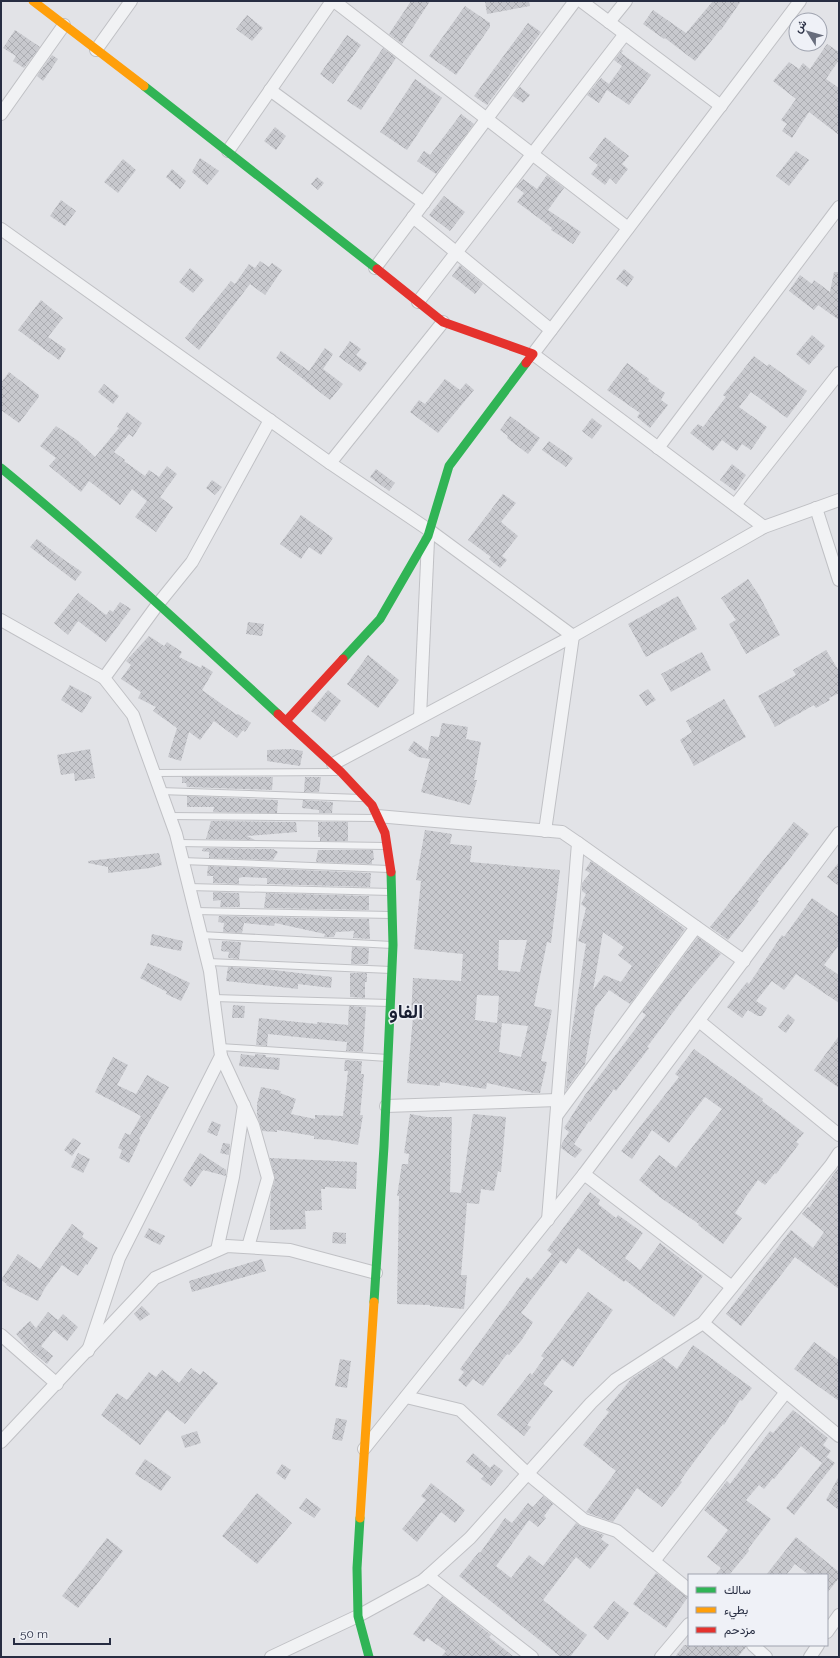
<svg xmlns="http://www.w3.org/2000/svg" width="840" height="1658" font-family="Raleway,Vazirmatn,sans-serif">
<defs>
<pattern id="building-cross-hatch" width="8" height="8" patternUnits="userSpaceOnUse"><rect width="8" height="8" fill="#c8c9ce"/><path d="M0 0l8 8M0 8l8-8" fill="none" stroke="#acadb2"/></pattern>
</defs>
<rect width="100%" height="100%" fill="#e2e3e7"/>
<g fill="url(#building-cross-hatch)" fill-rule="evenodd">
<polygon points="411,1 430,1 402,44 389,34"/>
<polygon points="485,1 529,1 530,6 487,14"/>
<polygon points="713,1 741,1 721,30 720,30 695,61 665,38 664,39 643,24 653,10 686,33"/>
<polygon points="465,6 490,23 490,27 456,75 429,56"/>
<polygon points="247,15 263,28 252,41 236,29"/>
<polygon points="528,23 541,32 487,105 474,96"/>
<polygon points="15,30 40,47 24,68 13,61 16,56 3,48"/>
<polygon points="347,35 361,45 333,84 320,74"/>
<polygon points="827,44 839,52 839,60 826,79 839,88 839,135 809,112 792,138 782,131 787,124 781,120 796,99 773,81 789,62 799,69 803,63 810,69"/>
<polygon points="383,48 396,58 361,110 347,101"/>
<polygon points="622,50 623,51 621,53 651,75 629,105 607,90 599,103 587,95 601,78 609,84 622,66 614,60"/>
<polygon points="52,55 58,59 43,81 37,76"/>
<polygon points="415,79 442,98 407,150 380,132"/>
<polygon points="520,87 530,95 523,103 513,96"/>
<polygon points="461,114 474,124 436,174 417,161 424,151 430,155"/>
<polygon points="275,127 286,136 276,150 264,141"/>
<polygon points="605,137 629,156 622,164 628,169 616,184 610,178 605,185 591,174 598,165 589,158"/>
<polygon points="796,151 809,160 789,186 776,176"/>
<polygon points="200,158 219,171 207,185 192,172"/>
<polygon points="123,159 136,170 118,193 104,182"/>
<polygon points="172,169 186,181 180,189 166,177"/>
<polygon points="547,175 564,188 548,210 581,232 573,244 551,230 552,228 517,202 524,193 516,187 523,179 537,189"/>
<polygon points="317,177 324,183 318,190 311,184"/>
<polygon points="444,196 465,212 450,231 429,215"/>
<polygon points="61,200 76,211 65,226 50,216"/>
<polygon points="260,261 269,267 272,263 282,270 265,295 250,284 199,350 185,338 231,281 235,284 249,264 255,268"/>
<polygon points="460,265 483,284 475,294 452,276"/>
<polygon points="190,268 204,280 193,293 179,282"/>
<polygon points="624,269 634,277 627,287 616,279"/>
<polygon points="834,272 839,272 839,320 818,305 814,310 789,291 800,275 812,284 814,280 830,292"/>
<polygon points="41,300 63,318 48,337 66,349 59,360 18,330"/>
<polygon points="812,335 825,346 809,365 796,354"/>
<polygon points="350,341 361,349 356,355 367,363 360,372 339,357"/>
<polygon points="325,348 333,354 323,369 343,384 330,400 276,358 281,351 309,371"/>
<polygon points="754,356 767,366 769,364 807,391 787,418 751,392 739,407 767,427 751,450 742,444 737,451 722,440 713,451 690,433 698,424 703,427 726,397 723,395"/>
<polygon points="627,363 649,379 648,381 665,393 661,400 668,405 650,428 637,417 640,413 607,390"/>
<polygon points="9,372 39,395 39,397 19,423 1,410 1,383"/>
<polygon points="445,379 460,390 466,383 474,390 438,433 410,412 419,400 425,404"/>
<polygon points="104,384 119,396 113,404 98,392"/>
<polygon points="127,412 142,423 133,437 129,434 114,452 125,460 124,461 145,476 149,470 159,477 167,466 177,474 160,497 173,507 156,532 135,517 147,501 132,489 120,505 89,481 81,492 49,466 56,458 40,446 56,426 77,440 95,457 119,428 117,427"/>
<polygon points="510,416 540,438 528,454 507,438 508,436 500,430"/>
<polygon points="592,418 602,426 592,439 582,431"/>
<polygon points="549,441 573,458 566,467 542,450"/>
<polygon points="732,464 746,475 735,491 720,480"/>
<polygon points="376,469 395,483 389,491 370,477"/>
<polygon points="212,480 222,487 215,495 206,488"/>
<polygon points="503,494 516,503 501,522 518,536 502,556 507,560 500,568 489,559 491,557 468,540"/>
<polygon points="301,515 333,538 321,555 309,547 301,559 280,544"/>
<polygon points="37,539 63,559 82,572 75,581 30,547"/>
<polygon points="748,579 759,595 780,635 746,654 729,624 736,620 721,598"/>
<polygon points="78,593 106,615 110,610 113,612 120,602 131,609 106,642 78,621 68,635 54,623"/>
<polygon points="678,596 697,629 646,657 628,624"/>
<polygon points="248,622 264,624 262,636 246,634"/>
<polygon points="149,636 164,646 167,642 182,652 179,657 201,668 202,665 213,672 202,690 237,715 238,714 251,723 245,732 243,730 237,738 214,721 200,740 189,732 181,761 168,757 177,728 153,711 156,707 138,698 141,692 121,679 131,665 126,661"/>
<polygon points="826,650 839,671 839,693 829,698 830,700 816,708 814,705 775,727 758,696 796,675 793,670"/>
<polygon points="702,652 711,670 671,692 661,674"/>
<polygon points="368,655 399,680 378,708 347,684"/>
<polygon points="70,685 92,697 82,713 61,700"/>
<polygon points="648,689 656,700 646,706 639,695"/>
<polygon points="328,690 341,701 325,722 311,711"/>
<polygon points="724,699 746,737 694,766 680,740 692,732 686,721"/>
<polygon points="442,723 468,727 466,739 481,742 474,780 477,780 470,805 421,792 430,759 418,757 408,750 414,741 428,751 431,736 439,737"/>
<polygon points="90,749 95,778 75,781 74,773 61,775 57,755"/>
<polygon points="291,749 303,751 300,766 267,761 267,750"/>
<polygon points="182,777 273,777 272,790 187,787 186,783 182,783"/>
<polygon points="305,777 321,777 319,792 304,792"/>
<polygon points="187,796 278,800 277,813 213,812 214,807 187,807"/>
<polygon points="303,800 333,802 332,813 319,813 319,810 302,808"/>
<polygon points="211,821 296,822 297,832 247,836 255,840 204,839 206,839"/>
<polygon points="318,822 348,822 348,841 320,841 320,837 318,837"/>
<polygon points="794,822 809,834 757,900 759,901 728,940 710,927"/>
<path d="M425 830 452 834 450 844 472 846 470 862 560 870 551 943 547 942 534 1006 552 1010 541 1061 547 1062 540 1093H534L487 1083 486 1089 440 1082V1086L407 1083 413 1017H411L413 978 461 981 463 954 414 949 421 881 416 880ZM499 940H527L520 972 498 970ZM477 995 499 996 497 1023 475 1020ZM502 1023 528 1026 521 1057 499 1052Z"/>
<polygon points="203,848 273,849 278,852 273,860 209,858 209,852 202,851"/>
<polygon points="318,850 373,850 374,860 372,860 372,864 316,862"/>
<polygon points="159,853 162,865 150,868 108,873 108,867 88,863 88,861"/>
<path d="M591 861 685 929 630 1004 609 990 595 1008 585 1064 566 1090 570 1042 586 944 578 941 586 908 581 904 586 894 582 891V883L590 873 585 870ZM603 932 624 947 618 955 632 966 621 982 604 975 593 990Z"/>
<polygon points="839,862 839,886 827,877"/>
<polygon points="208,866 371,873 370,887 267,884 267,878 243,877 239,878 239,884 213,883 213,876 207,876"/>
<polygon points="213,892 239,893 240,907 220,907 221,900 213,901"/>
<polygon points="266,893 369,896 369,910 264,908"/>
<polygon points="812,898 839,917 839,945 824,965 839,975 839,1003 796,974 784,990 772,981 756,1001 767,1008 762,1016 758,1016 748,1010 742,1018 727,1007 747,982 749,984 782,935 784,937"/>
<polygon points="219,916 369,919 370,939 353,938 354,931 336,932 334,937 324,937 325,934 275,923 274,926 244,923 242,933 223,932 224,923 218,922"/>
<polygon points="152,934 183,941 181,951 150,945"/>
<polygon points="698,937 721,954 689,991 647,1047 649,1048 616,1091 614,1089 590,1122 589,1121 574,1144 582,1150 575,1158 561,1148 562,1143 569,1132 564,1128 585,1095 646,1015 642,1012"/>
<polygon points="222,941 241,942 239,959 228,958 229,952 221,951"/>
<polygon points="352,947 369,948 368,964 351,964"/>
<polygon points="148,963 190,983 181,1001 166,994 167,992 140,978"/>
<polygon points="228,967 265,969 332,977 331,988 298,984 298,989 226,981"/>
<polygon points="350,973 367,973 367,982 365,982 365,998 350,997"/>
<polygon points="233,1005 245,1006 244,1018 232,1018"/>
<polygon points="349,1006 366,1007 363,1052 346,1051 347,1042 268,1034 267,1046 256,1045 259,1018 317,1024 317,1022 348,1025"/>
<polygon points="788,1014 795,1020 786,1033 778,1027"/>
<polygon points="839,1036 839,1088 814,1070"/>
<polygon points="694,1049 763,1099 762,1101 804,1133 796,1142 799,1144 776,1174 775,1173 765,1185 758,1180 747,1195 735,1213 742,1218 723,1244 698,1225 699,1224 661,1198 639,1180 659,1155 676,1168 722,1109 705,1097 669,1143 652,1130 632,1159 621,1151 679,1077 675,1074"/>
<polygon points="241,1054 255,1056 255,1054 266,1055 266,1057 280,1058 279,1070 239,1066"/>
<polygon points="113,1057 128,1065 117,1085 136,1094 147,1075 169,1087 139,1139 140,1140 129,1163 119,1158 122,1150 118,1148 125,1133 130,1135 141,1116 95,1092"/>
<polygon points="345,1060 362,1061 361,1074 364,1074 360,1115 363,1115 358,1145 330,1140 314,1139 314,1136 277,1130 277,1132 262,1131 257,1115 257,1104 261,1087 281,1091 280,1093 296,1099 291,1114 315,1119 315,1115 343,1116 348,1071 344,1071"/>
<polygon points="410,1114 427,1117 452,1117 450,1192 461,1193 473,1114 506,1117 501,1172 498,1171 494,1191 481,1189 479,1204 467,1203 461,1275 467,1275 464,1309 430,1306 430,1305 397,1304 399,1196 397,1196 402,1164 408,1164 409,1154 404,1153"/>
<polygon points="212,1121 221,1125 217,1136 207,1132"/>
<polygon points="73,1138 81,1143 72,1156 64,1150"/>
<polygon points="223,1143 230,1144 229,1155 220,1153"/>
<polygon points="78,1153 90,1159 83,1173 71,1167"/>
<polygon points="200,1153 226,1170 226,1176 203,1170 191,1187 183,1180"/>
<polygon points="270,1158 357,1162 356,1189 325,1187 325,1189 321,1189 322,1210 305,1211 306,1229 270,1230 270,1209 271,1193 275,1180"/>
<polygon points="839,1167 839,1289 795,1257 741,1326 726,1314 791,1230 813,1248 824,1232 802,1214 808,1207 809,1208"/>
<polygon points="590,1192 600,1200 598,1204 616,1218 618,1215 643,1233 625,1258 640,1270 660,1243 703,1276 674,1317 625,1280 624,1282 578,1248 566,1264 561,1260 521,1313 533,1322 521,1341 509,1355 507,1354 483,1386 473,1379 466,1387 458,1380 464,1372 460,1369 527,1277 531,1280 552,1254 547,1250"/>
<polygon points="72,1224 84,1233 82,1237 98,1248 87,1265 86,1264 78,1276 62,1265 45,1288 38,1301 6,1285 7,1284 1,1280 18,1254 40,1269"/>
<polygon points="149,1228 165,1236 160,1245 144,1237"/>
<polygon points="333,1232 346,1233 346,1244 332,1243"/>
<polygon points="262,1259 266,1271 192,1292 189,1281"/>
<polygon points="588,1292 613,1310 573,1367 562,1359 543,1384 553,1391 527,1425 531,1427 524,1436 497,1415 530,1373 532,1375 544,1358 541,1356"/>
<polygon points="142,1306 150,1314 140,1321 134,1314"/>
<polygon points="48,1312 58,1320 63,1314 78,1327 67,1341 54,1330 41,1346 53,1356 47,1364 31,1351 16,1334 30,1321 36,1328"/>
<polygon points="814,1342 839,1360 839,1401 794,1369"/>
<polygon points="693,1345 752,1388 742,1401 740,1400 724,1425 723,1424 708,1443 680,1481 682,1482 662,1507 637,1488 613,1522 588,1513 586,1512 616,1471 583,1445 609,1412 606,1410 631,1379 663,1358 677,1369"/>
<polygon points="340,1359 351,1361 347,1388 335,1386"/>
<polygon points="191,1368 200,1375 203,1371 218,1383 185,1424 167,1410 140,1445 101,1415 117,1393 127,1400 149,1372 156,1377 162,1370 179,1383"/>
<polygon points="793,1410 828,1438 823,1445 831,1451 822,1463 801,1446 774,1479 773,1478 764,1489 759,1485 746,1500 771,1519 748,1549 749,1551 729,1575 715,1575 721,1568 707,1557 728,1530 704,1510 727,1481 730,1484 770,1431 773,1433"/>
<polygon points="336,1418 347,1420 342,1441 332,1439"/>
<polygon points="197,1431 201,1443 185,1448 181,1436"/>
<polygon points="473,1453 490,1468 494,1464 503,1471 491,1486 481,1479 484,1476 466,1462"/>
<polygon points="827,1457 835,1463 794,1515 786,1508"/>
<polygon points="145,1459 171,1477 161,1491 135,1474"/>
<polygon points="282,1464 291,1470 285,1480 276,1473"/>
<polygon points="839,1476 839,1510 826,1500"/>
<polygon points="431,1483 465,1510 455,1523 441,1512 417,1542 402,1529 426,1500 421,1496"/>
<polygon points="257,1493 292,1523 257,1564 222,1536"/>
<polygon points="543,1496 553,1504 544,1516 546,1518 538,1527 529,1520 496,1566 511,1578 529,1555 543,1566 576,1523 582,1527 604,1535 601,1539 609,1545 590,1569 576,1557 543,1600 587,1635 570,1657 561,1657 459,1576 479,1552 480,1553 505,1518 512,1523 528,1503 533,1507"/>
<polygon points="306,1498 321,1509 314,1518 299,1508"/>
<polygon points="796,1537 839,1572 839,1578 827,1593 827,1575 809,1575 795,1564 786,1575 766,1575"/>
<polygon points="107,1538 123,1551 78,1608 62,1596"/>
<polygon points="656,1573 688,1597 666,1628 633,1604"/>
<polygon points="442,1596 491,1635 489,1637 514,1657 441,1657 446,1651 427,1638 424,1642 413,1634"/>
<polygon points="614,1601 629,1613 608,1640 593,1627"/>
<polygon points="684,1645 746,1645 746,1647 738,1657 675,1657"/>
</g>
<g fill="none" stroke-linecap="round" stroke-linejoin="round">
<defs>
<g id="lane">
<polyline points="154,773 336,772"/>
<polyline points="160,791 361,798"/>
<polyline points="169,816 375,818"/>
<polyline points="178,843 386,846"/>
<polyline points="182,861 389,869"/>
<polyline points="189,887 391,892"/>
<polyline points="195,911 391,915"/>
<polyline points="201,935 392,945"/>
<polyline points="208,962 391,970"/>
<polyline points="214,998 390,1003"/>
<polyline points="220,1047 388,1058"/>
</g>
<g id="street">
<polyline points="334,1 628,228"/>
<polyline points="581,1 721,106"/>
<polyline points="609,22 626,1"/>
<polyline points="96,50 131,1"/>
<polyline points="270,90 424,203"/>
<polyline points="1,114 64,25"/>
<polyline points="228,151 332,1"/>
<polyline points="413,217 551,330"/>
<polyline points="1,229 330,463 429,530 573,636 545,831"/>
<polyline points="375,268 575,1"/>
<polyline points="418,302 625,34"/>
<polyline points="658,448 839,207"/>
<polyline points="330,463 443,322"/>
<polyline points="735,505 839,373"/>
<polyline points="816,508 839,580"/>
<polyline points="764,527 533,354 800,1"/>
<polyline points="1,620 104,678"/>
<polyline points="420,717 428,540"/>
<polyline points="333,764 573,636 764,527 839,500"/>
<polyline points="377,816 562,832 578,843 548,1220"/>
<polyline points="578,843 744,961"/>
<polyline points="699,1021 839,1135"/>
<polyline points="221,1056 253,1125 268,1178 248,1247"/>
<polyline points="386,1106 557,1100"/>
<polyline points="557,1115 696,927"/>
<polyline points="584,1174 732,1287"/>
<polyline points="217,1250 233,1177 244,1105"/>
<polyline points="703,1323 839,1436"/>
<polyline points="1,1335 57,1384"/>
<polyline points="88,1351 119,1258 221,1056 210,971 176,834 133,715 104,678 158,604 192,562 270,420"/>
<polyline points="406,1397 460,1410 528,1474 584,1520 617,1531 689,1590"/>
<polyline points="1,1442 155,1278 227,1246 290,1250 376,1273"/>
<polyline points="364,1449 584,1174 839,833"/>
<polyline points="654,1561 786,1392"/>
<polyline points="428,1576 532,1657"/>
<polyline points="827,1632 839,1615"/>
<polyline points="753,1645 766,1657"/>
<polyline points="271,1657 358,1616 422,1581 428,1576 470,1538 591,1403 615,1380 703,1323 831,1165 839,1153"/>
<polyline points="661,1657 689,1624"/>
<polyline points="810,1657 818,1645"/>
</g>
</defs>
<use href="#lane" stroke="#c0c1c5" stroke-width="8"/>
<use href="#street" stroke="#c0c1c5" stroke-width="14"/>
<use href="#lane" stroke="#f1f2f4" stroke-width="6"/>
<use href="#street" stroke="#f1f2f4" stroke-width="12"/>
<g stroke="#30b455" stroke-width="9">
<polyline points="144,86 377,269"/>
<path d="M1 468C96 546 187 630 278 714"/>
<polyline points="343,659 380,619 428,536 449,466 526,363"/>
<polyline points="374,1302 384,1146 393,945 391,872"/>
<polyline points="360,1518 357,1568 358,1616 369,1657"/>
</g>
<g stroke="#ff9f0a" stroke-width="9">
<polyline points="33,1 144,86"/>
<polyline points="360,1518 374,1302"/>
</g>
<g stroke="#e5322d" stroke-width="9">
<polyline points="377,269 443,322 533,354 526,363"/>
<polyline points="278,714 341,772 372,805 385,833 391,872"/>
<polyline points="286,721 343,659"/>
</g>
</g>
<g text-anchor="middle" stroke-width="3" stroke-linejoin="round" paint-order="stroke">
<g font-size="19" font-weight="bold" fill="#191f33" stroke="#eff1f7">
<text x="406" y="1018">الفاو</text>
</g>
</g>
<rect width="840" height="1658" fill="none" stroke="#272d42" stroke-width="4"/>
<rect x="688" y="1574" width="140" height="72" fill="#eff1f7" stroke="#9fa3af"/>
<rect x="696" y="1587" width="20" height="6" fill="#30b455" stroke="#9fa3af"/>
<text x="724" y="1594" font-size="12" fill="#272d42">سالك</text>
<rect x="696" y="1607" width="20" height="6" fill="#ff9f0a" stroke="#9fa3af"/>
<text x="724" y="1614" font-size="12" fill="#272d42">بطيء</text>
<rect x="696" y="1627" width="20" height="6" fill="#e5322d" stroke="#9fa3af"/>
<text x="724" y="1634" font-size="12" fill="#272d42">مزدحم</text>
<g transform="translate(808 32) rotate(307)"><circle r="19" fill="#eff1f7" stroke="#9fa3af"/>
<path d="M0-3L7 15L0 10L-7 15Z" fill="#686d7c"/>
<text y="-6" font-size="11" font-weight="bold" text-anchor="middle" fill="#272d42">ش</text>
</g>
<path d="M14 1638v6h96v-6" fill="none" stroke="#272d42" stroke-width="2"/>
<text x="20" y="1638" font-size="12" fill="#272d42" stroke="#eff1f7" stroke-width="3" paint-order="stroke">50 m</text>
</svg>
